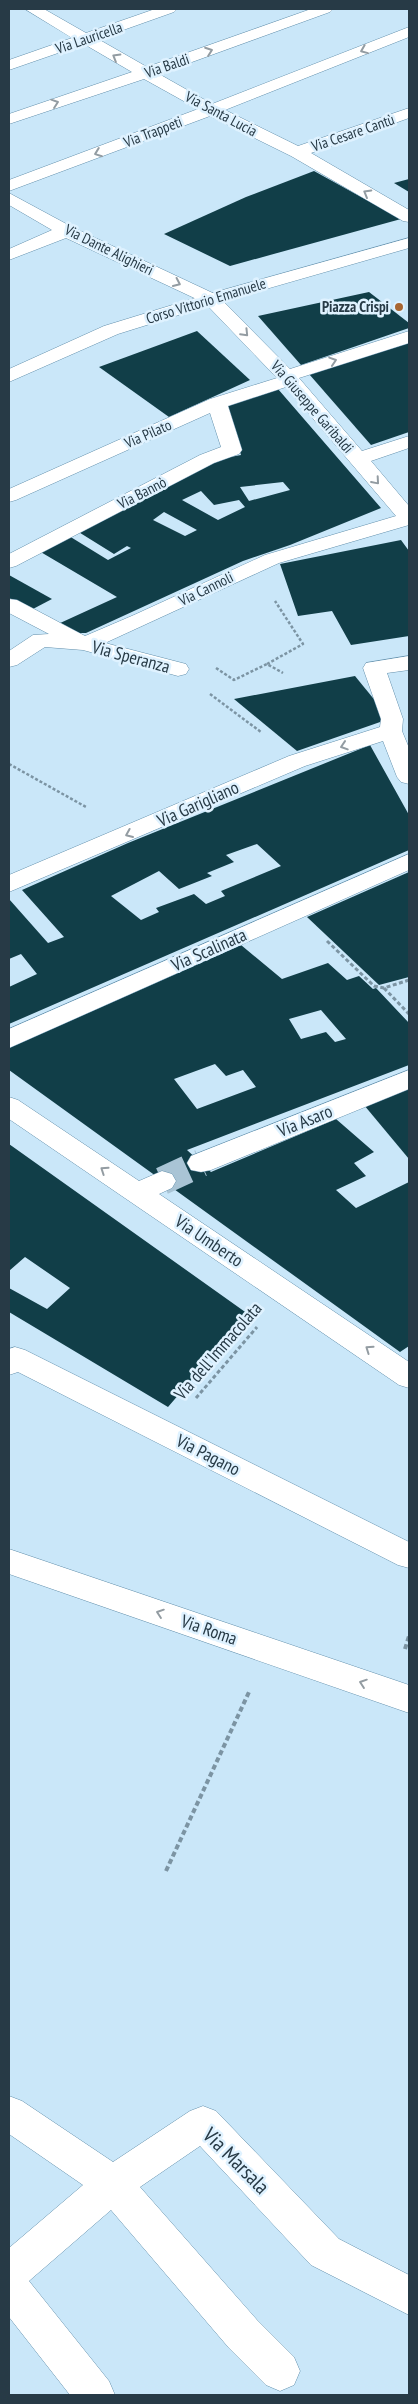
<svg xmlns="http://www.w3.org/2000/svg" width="418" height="2404" font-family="'PT Sans Narrow',sans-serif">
<rect width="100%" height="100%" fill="#cae7f9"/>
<g fill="#113e48" fill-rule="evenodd">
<polygon points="314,171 401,219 230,266 164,234 246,197"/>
<polygon points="409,179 409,192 394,183"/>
<polygon points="369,292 409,323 409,328 301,365 258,316"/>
<polygon points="197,331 250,380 169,417 99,367"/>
<polygon points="409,343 409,432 371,445 309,374"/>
<path d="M278 389 381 508 290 545 243 561 86 633H73L58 624 117 597 39 551 69 536 108 560 131 548 127 546 114 554 77 531 214 460 241 455 225 405ZM283 482 290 490 249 501 240 487ZM201 491 214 505 239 500 245 507 218 520 182 500ZM164 512 197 530 185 536 153 520Z"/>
<polygon points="401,540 409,551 409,636 351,645 332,611 298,616 280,564"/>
<polygon points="9,575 52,599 31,610 9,598"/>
<polygon points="355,676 377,703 383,721 297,751 234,699"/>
<path d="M370 745 409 815V850L9 1024V987L37 974 21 954 9 959V899L48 943 64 937 22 890 128 843ZM257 844 281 866 221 891 225 896 206 904 194 894 156 908 159 912 141 920 111 896 159 871 179 889 212 876 207 873 234 862 226 855Z"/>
<polygon points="409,872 409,977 379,985 307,917"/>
<path d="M241 945 282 979 328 963 347 980 359 976 373 989 376 988 409 1023V1065L187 1150 211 1172 336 1119 374 1152 354 1163 366 1176 336 1190 356 1208 409 1182V1346L400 1352 9 1070V1048ZM321 1010 346 1039 335 1042 326 1032 301 1039 289 1019ZM215 1064 226 1076 243 1070 256 1087 197 1109 174 1079Z"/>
<polygon points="409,1087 409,1159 364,1105"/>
<polygon points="9,1144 248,1314 168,1407 9,1312 9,1288 47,1309 70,1288 25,1257 9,1271"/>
</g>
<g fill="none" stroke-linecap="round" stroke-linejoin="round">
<polyline stroke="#a9c4d5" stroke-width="28" stroke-dasharray="28 14" stroke-linecap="butt" points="162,1181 201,1163"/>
<defs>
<g id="minor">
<polygon points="25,9 44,9 86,33 155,9 177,9 174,12 98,39 147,67 311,9 333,9 330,12 159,74 212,104 409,27 409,37 225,110 298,146 409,108 409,118 311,153 409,210 409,222 403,221 291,156 210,116 9,191 9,180 198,109 144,79 9,124 9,114 132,72 84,44 9,70 9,60 72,38"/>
<polygon points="9,193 72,227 217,295 290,369 409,331 409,343 299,378 362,451 409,436 409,448 371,461 409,506 409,525 279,563 105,643 186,664 189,669 186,674 178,676 83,650 45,647 17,665 9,667 9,651 33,635 49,634 9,613 9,599 17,600 85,636 134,615 265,555 396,516 286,387 228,406 242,450 239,454 214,463 16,566 9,568 9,554 200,455 221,447 210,413 16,500 9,502 9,489 210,399 277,378 205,303 66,238 9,260 9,249 52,230 9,205"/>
<polygon points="409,656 409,670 387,673 403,719 402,731 409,748 409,784 401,782 397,777 383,741 305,766 9,892 9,875 289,756 380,727 381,719 363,668 366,663"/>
<polygon points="409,854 409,870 9,1048 9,1029"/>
<polygon points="409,1070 409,1089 211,1170 201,1172 191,1170 187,1163 191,1156"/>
<polygon points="9,1097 18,1100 139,1181 162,1171 172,1174 176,1181 172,1188 159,1194 409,1362 409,1388 399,1385 9,1119"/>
<polygon points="15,1347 25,1350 409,1542 409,1568 398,1565 18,1372 9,1375 9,1349"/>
<polygon points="9,1549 409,1685 409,1713 9,1574"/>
<polygon points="9,2096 22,2101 113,2162 190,2111 203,2106 216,2111 339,2239 409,2275 409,2315 311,2265 200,2146 140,2187 257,2320 294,2357 300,2371 294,2385 280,2391 266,2385 229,2348 111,2210 29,2281 109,2381 115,2395 70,2395 9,2317 9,2248 83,2185 9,2134"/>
</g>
<polygon id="major" points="409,238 409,248 217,303 118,334 9,382 9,369 104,326 205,295"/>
</defs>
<use href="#minor" stroke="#6390ac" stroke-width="1"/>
<use href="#major" stroke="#6390ac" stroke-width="1"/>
<g stroke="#7c94a3" stroke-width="2.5" stroke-dasharray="3 2" stroke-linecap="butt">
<polyline points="267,664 303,644 275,601"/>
<polyline points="216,668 234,680 267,664 283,673"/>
<polyline points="210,694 261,732"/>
<polyline points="9,764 86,807"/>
</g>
<g stroke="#7c94a3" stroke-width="3" stroke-dasharray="4 2.5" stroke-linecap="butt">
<polyline points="327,941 374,986 384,988 409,980"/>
<polyline points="384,988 409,1014"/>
<polyline points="196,1398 257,1327"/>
</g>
<g stroke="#7c94a3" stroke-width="4" stroke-dasharray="5 3" stroke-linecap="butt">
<polyline points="405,1649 409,1636"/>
<polyline points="166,1871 249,1692"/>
</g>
<use href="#minor" fill="#fff" fill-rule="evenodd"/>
<use href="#major" fill="#fff" fill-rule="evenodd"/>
</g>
<defs><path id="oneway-chevron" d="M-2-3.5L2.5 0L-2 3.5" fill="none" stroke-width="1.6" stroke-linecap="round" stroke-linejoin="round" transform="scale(1.25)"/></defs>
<g stroke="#939ca2">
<use href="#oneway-chevron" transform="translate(364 50) rotate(158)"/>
<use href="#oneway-chevron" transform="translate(209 51) rotate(-20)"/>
<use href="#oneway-chevron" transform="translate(116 57) rotate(-149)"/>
<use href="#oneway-chevron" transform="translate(55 103) rotate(-19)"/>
<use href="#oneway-chevron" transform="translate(98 153) rotate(159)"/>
<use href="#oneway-chevron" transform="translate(367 193) rotate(-150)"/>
<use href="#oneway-chevron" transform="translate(177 283) rotate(25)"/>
<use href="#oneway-chevron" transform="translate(245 333) rotate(46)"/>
<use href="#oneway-chevron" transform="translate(333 361) rotate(-18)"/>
<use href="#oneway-chevron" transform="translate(376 481) rotate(49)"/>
<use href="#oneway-chevron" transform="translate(344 746) rotate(162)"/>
<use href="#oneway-chevron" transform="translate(129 834) rotate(157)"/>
<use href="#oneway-chevron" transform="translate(104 1170) rotate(-146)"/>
<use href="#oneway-chevron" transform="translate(369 1349) rotate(-145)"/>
<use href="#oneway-chevron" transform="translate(160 1613) rotate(-161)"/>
<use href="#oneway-chevron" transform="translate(363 1683) rotate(-161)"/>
</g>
<circle fill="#a86632" stroke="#dff2ff" stroke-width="2" cx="399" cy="307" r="5"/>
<g text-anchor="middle" stroke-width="5" stroke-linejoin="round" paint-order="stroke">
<g font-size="15" fill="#273a46" stroke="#dff2ff">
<text transform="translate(89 38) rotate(-19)" y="5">Via Lauricella</text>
<text transform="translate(167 66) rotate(-19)" y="5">Via Baldi</text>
<text transform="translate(221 114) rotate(28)" y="5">Via Santa Lucia</text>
<text transform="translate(153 132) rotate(-21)" y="5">Via Trappeti</text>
<text transform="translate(353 133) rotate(-19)" y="5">Via Cesare Cantù</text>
<text transform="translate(109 250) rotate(26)" y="5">Via Dante Alighieri</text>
<text transform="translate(206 301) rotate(-17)" y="5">Corso Vittorio Emanuele</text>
<text transform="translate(312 407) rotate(49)" y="5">Via Giuseppe Garibaldi</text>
<text transform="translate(148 434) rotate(-24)" y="5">Via Pilato</text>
<text transform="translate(142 493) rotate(-27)" y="5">Via Bannò</text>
<text transform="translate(206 589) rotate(-26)" y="5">Via Cannoli</text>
</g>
<g font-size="15" font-weight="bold" fill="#273a46" stroke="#dff2ff" text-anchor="end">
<text x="389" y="312">Piazza Crispi</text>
</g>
<g font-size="18" fill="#273a46" stroke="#dff2ff">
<text transform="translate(131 657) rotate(15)" y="6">Via Speranza</text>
<text transform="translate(198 804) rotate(-24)" y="6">Via Garigliano</text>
<text transform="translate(209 950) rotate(-24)" y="6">Via Scalinata</text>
<text transform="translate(305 1121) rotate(-22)" y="6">Via Asaro</text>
<text transform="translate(209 1241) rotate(34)" y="6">Via Umberto</text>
<text transform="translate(218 1351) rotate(-49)" y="6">Via dell'Immacolata</text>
<text transform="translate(208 1455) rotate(27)" y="6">Via Pagano</text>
<text transform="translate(209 1630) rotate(19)" y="6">Via Roma</text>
</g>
<g font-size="21" fill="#273a46" stroke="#dff2ff">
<text transform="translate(236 2161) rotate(45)" y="7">Via Marsala</text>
</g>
</g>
<rect width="418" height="2404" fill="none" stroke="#273a46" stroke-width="20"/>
</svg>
